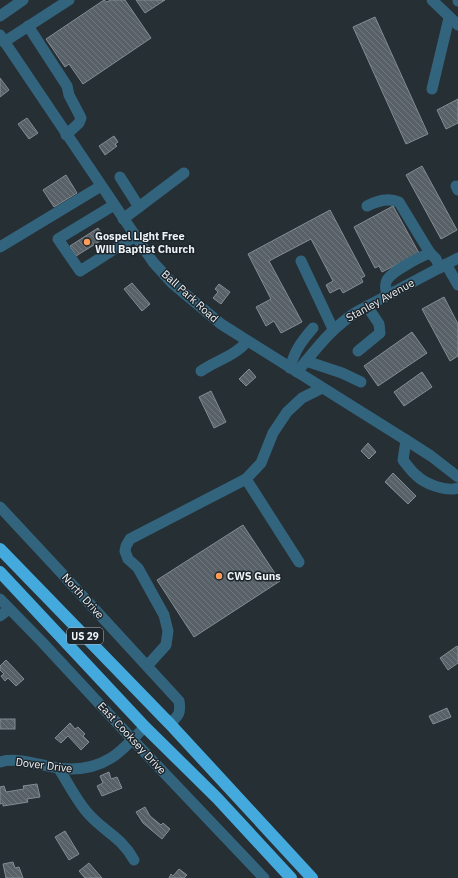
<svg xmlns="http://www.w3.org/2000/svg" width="458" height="878" font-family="'IBM Plex Sans',sans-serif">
<defs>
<pattern id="building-back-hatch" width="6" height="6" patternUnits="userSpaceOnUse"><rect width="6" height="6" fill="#586167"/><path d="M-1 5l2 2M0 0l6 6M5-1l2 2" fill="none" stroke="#70787e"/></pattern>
</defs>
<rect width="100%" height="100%" fill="#262f34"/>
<g fill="url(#building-back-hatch)" stroke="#828c92">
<polygon points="104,0 107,2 110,0 125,0 151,38 83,84 69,64 65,67 46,39"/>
<polygon points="136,0 165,0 145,13"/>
<polygon points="375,17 428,134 406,144 353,27"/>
<polygon points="0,78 9,90 0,97"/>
<polygon points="458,99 458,123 446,129 437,110"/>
<polygon points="27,118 38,133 29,139 18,124"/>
<polygon points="114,136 118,142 115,144 117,146 105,155 99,146"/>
<polygon points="422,166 457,230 441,239 406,175"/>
<polygon points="66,175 77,193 54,207 43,190"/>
<polygon points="393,206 419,253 382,272 379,266 375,268 354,227"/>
<polygon points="330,210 365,276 361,278 363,282 343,293 340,288 330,293 326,285 333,281 311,239 269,261 302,322 281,333 274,321 266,326 256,307 271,299 248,254"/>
<polygon points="98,228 105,238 76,256 70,246"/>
<polygon points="132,283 150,304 142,311 124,289"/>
<polygon points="219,284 230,292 221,304 213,298 218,292 215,289"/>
<polygon points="444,297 458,324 458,356 450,361 422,309"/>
<polygon points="412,332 427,353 378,386 364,366"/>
<polygon points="249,369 256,377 246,386 239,379"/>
<polygon points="422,372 432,387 404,406 394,392"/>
<polygon points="211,391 226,422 214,428 199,397"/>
<polygon points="368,443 376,452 369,459 361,451"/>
<polygon points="393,473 416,496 408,504 385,482"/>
<polygon points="243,525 280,581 194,637 157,580"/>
<polygon points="457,646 458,648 458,663 448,670 440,658"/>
<polygon points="6,660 24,679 16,686 8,678 5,681 1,676 4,674 0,670 0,666"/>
<polygon points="447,708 451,717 433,724 429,716"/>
<rect x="0" y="719" width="15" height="10"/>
<polygon points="70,723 75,729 78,727 85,734 83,736 89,742 81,750 68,736 61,743 55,738"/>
<polygon points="109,772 111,779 117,777 122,788 102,796 97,786 103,783 100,776"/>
<polygon points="37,784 40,797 27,799 28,802 3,806 3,803 0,804 0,787 4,786 6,792 24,789 23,786"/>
<polygon points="145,807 150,816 161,825 163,823 170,829 162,839 143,823 136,812"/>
<polygon points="65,831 79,854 69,860 55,837"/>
<polygon points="13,862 15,868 19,867 23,878 6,878 3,864"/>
<polygon points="89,863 102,878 85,878 79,871"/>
<polygon points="179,869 187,875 184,878 169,878 171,874 173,876"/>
</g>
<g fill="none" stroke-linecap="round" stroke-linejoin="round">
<g stroke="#33647e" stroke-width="11">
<polyline points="432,0 458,25"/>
<polyline points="458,0 458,1"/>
<polyline points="0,16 23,0"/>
<polyline points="28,26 67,86 69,95 81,118 79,123 66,135"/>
<polyline points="0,35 153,262 172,283 221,324 406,440 431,456 458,477"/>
<polyline points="4,42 69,0"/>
<polyline points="432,89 449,18"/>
<polyline points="120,177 139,207"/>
<polyline points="456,186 458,190"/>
<polyline points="114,205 58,239 80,271 135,236"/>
<path d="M367 206C377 201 388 197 399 202L430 253"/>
<polyline points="123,219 184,173"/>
<polyline points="0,247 101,186"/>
<polyline points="301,261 333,329"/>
<polyline points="446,264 458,285"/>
<path d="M387 295C386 290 384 285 387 280 392 271 420 257 430 253L436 259 440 268"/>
<polyline points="358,351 380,333 379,324 367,306"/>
<polyline points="306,361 342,373 361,382"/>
<path d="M290 368C295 350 301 342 313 328"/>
<path d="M201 371C215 361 237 355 247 341"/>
<path d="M297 372C317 348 331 328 358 311L458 258"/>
<path d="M406 440 403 460C407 465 411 471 416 475 425 484 446 492 458 488"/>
<polyline points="246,479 299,562"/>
<path d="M0 507 55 566 179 701C181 713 179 715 170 724"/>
<polyline points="0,599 42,642 132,739 264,878"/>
<polyline points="0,616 9,609"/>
<polyline points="147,666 166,645 168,631 164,615 138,568 128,559 125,551 126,546 130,539 246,479 261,463 273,433 287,412 302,398 322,388"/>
<path d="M0 762C13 758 30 762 43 765 66 771 90 771 111 758 123 751 135 736 145 727"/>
<path d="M59 769C68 783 76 799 86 811 102 831 121 836 134 860"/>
</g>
<g stroke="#44aade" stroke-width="12">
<polyline points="0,549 170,724 312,878"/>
<polyline points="0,572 145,727 217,798 291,878"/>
</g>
</g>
<g fill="#fe9c58" stroke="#1d252a" stroke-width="1.5">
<circle cx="87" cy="242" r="4"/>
<circle cx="219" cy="576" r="4"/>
</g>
<g text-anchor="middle" stroke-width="3" stroke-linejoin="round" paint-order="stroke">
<rect fill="#1d252a" stroke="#afb5ba" stroke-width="1" x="67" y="628" width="36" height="16" rx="3"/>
<g font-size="10" font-weight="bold" fill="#eef3f7">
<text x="85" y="640">US 29</text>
</g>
<g font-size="11" font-weight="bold" fill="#eef3f7" stroke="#1d252a" text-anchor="start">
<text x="95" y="240">Gospel Light Free<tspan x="95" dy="13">Will Baptist Church</tspan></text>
<text x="227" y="580">CWS Guns</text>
</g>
<g font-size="11" fill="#eef3f7" stroke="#1d252a">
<text transform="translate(190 296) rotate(42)" y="4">Ball Park Road</text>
<text transform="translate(380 300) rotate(-29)" y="4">Stanley Avenue</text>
<text transform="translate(83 596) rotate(48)" y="4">North Drive</text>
<text transform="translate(132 738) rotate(47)" y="4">East Cooksey Drive</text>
<text transform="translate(44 765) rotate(7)" y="4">Dover Drive</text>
</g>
</g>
</svg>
